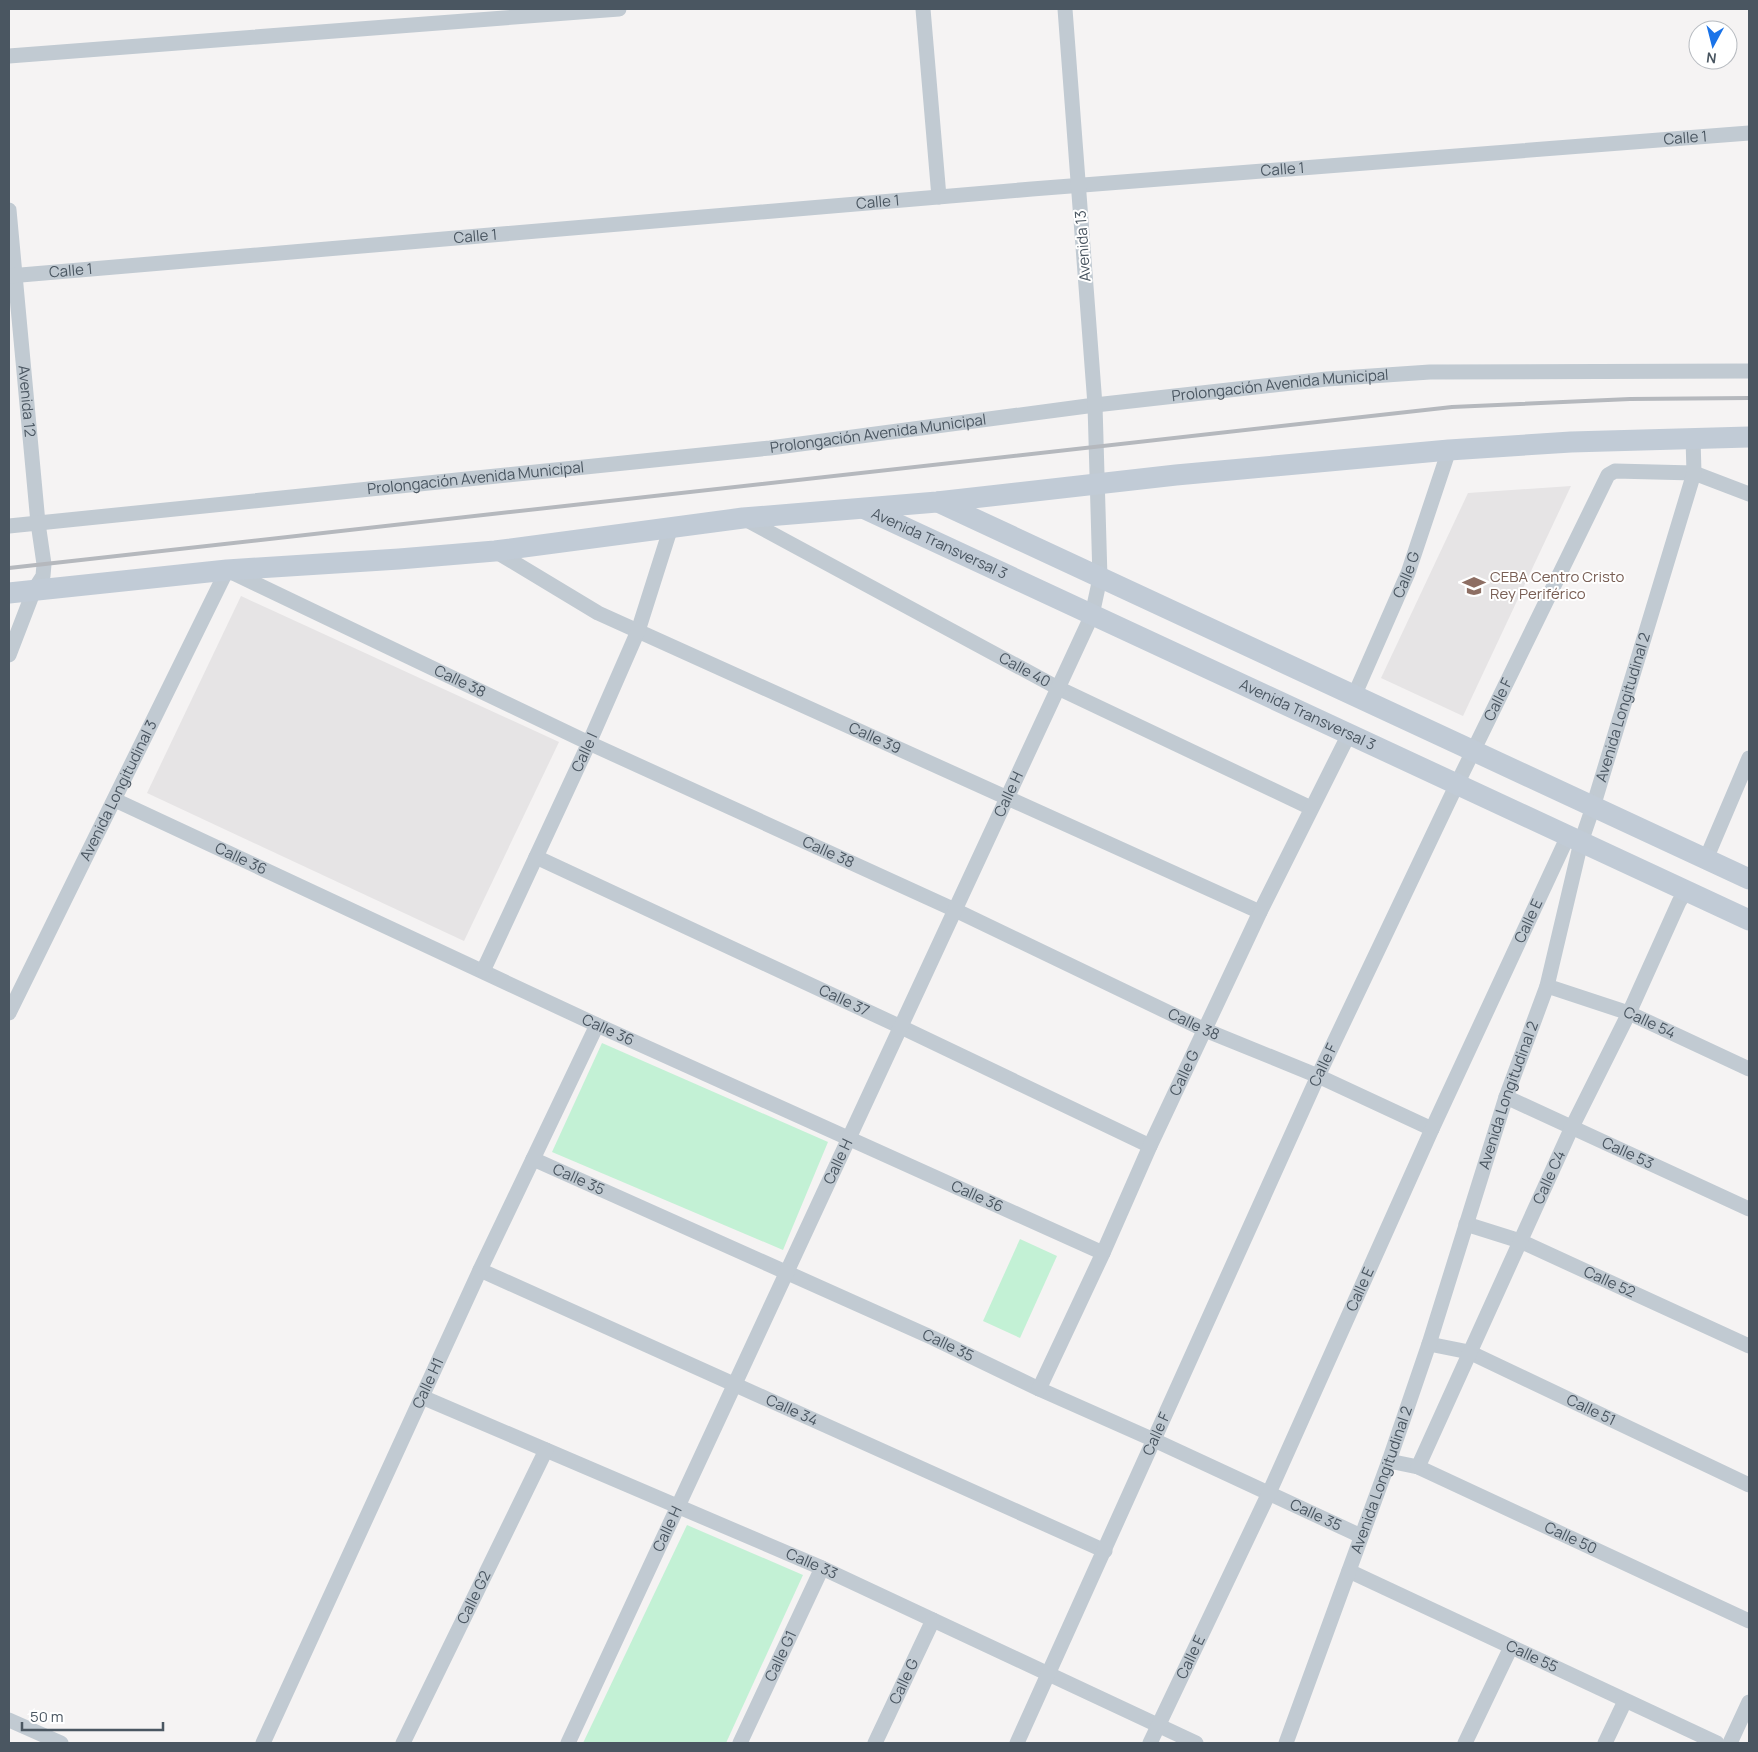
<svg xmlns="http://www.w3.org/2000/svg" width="1758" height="1752" font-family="Manrope,sans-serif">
<rect width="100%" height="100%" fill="#f5f3f3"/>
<g fill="#e6e4e5">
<polygon points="1571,486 1463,716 1381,678 1468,493"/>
<polygon points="241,596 559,742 464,941 147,793"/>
</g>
<g fill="#c3f1d5">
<polygon points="602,1043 828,1142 783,1250 552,1152"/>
<polygon points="1020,1239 1057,1256 1020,1338 983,1321"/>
<polygon points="687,1525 803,1575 726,1743 583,1743"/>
</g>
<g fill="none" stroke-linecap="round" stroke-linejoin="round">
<g stroke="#c1cad2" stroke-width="15">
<polyline points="923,9 939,197"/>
<polyline points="9,56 619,9"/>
<path id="s1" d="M9 210 38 523 44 564 43 576 34 590 9 655"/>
<path id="s2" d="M9 276 1032 189 1749 133"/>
<path id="s3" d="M743 518 1058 688 1311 808"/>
<path id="s4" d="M9 526 770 448 1095 405 1327 379 1430 372 1749 371"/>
<path id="s5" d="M495 551 598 613 1260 912"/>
<path id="s6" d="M1354 696 1408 573 1449 450"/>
<path id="s7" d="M115 800 597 1025 1103 1253"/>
<path id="s8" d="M536 857 901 1027 1150 1146"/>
<polyline points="1706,859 1749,758"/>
<path id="s9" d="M483 971 589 743 638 631 671 527"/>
<path id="s10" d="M1547 986 1629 1013 1749 1069"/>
<path id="s11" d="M9 1013 227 570 589 743 955 910 1205 1030 1318 1076 1432 1129"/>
<path id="s12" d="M1506 1097 1749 1209"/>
<path id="s13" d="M533 1159 933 1338 1039 1389 1154 1440 1361 1536"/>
<path id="s14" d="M1466 1224 1520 1241 1749 1346"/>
<path id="s15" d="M480 1270 1105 1551"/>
<path id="s16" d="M1429 1344 1469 1352 1749 1485"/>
<path id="s17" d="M1039 1389 1103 1253 1150 1146 1260 912 1349 734"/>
<path id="s18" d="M422 1397 822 1568 1196 1743"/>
<path id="s19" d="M1389 1461 1418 1467 1749 1621"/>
<path id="s20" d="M1418 1467 1572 1127 1629 1013 1679 902 1686 891"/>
<path id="s21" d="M1349 1571 1717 1743"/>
<polyline points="9,1720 61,1743"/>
<path id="s22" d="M263 1743 480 1270 597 1025"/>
<path id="s23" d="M403 1743 546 1450"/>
<path id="s24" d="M568 1743 1092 615 1100 578 1095 405 1065 9"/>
<path id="s25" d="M740 1743 822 1568"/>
<path id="s26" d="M875 1743 933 1620"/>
<path id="s27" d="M1017 1743 1318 1076 1457 784 1608 475 1615 471 1694 473 1749 494"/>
<path id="s28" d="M1150 1743 1269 1493 1432 1129 1568 836"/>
<path id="s29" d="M1286 1743 1389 1461 1429 1344 1506 1097 1547 986 1581 842 1593 807 1694 473 1693 438"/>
<polyline points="1465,1743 1511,1647"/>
<polyline points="1605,1743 1625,1701"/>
<polyline points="1730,1743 1749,1702"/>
</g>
<g stroke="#c1cbd6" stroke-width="21">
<polyline points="938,502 1749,879"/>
<path id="s30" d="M865 509 1749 920"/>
<polyline points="9,593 227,570 399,559 495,551 743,518 937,502 1176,475 1449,450 1571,442 1749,437"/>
</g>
<polyline stroke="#b5b8bd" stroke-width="4" points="9,568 1452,407 1630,399 1749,398"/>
</g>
<defs>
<symbol id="school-bare" viewBox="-9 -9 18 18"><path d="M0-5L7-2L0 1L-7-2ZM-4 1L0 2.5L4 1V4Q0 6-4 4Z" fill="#8d6e63" stroke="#fff" stroke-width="2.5" paint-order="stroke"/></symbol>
</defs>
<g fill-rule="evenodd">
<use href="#school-bare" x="1458" y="570" width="32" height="32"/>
</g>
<g text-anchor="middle" stroke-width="4" stroke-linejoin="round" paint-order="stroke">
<g font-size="15" fill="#4a5661" stroke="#fff">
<text dy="5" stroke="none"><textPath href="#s2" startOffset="1682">Calle 1</textPath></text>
<text dy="5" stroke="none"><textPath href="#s2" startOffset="1278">Calle 1</textPath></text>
<text dy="5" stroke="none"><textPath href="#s2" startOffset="872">Calle 1</textPath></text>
<text dy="5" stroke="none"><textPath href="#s2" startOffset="468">Calle 1</textPath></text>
<text transform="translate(1083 246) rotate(-94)" y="5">Avenida 13</text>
<text dy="5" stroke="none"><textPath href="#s2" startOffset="62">Calle 1</textPath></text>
<text dy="5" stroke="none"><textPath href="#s4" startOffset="1279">Prolongación Avenida Municipal</textPath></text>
<text dy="5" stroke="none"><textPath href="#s1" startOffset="192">Avenida 12</textPath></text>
<text dy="5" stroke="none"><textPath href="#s4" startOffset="874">Prolongación Avenida Municipal</textPath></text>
<text dy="5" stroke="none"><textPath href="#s4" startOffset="469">Prolongación Avenida Municipal</textPath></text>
<text dy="5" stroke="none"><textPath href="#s30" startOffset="82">Avenida Transversal 3</textPath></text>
<text dy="5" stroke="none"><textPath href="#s6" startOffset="132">Calle G</textPath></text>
<text dy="5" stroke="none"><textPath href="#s3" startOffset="320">Calle 40</textPath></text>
<text dy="5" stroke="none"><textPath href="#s11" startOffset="752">Calle 38</textPath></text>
<text dy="5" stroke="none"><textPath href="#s27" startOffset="1149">Calle F</textPath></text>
<text dy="5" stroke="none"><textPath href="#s29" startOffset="1090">Avenida Longitudinal 2</textPath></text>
<text dy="5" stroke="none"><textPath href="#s30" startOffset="488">Avenida Transversal 3</textPath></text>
<text dy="5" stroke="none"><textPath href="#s5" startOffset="424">Calle 39</textPath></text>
<text dy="5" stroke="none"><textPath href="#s9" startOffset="241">Calle I</textPath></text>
<text dy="5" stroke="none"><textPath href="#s11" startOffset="248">Avenida Longitudinal 3</textPath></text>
<text dy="5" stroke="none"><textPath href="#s24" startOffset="1046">Calle H</textPath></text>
<text dy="5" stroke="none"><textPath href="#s11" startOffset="1158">Calle 38</textPath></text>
<text dy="5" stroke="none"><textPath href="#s7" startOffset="139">Calle 36</textPath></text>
<text dy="5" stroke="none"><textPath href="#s28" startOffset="905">Calle E</textPath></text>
<text dy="5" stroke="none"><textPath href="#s8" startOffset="340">Calle 37</textPath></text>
<text dy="5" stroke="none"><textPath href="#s10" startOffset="109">Calle 54</textPath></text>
<text dy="5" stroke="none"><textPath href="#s11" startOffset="1562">Calle 38</textPath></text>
<text dy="5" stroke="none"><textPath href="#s7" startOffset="544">Calle 36</textPath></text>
<text dy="5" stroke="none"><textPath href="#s27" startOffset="744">Calle F</textPath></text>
<text dy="5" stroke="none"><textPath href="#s17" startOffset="348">Calle G</textPath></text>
<text dy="5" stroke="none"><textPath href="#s29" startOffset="685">Avenida Longitudinal 2</textPath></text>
<text dy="5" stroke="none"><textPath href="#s12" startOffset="134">Calle 53</textPath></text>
<text dy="5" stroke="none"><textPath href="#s24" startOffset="641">Calle H</textPath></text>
<text dy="5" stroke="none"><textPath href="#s20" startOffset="318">Calle C4</textPath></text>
<text dy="5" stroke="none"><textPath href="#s13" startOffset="50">Calle 35</textPath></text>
<text dy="5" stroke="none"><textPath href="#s7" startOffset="949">Calle 36</textPath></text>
<text dy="5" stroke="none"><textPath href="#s14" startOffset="155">Calle 52</textPath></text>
<text dy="5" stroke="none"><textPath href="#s28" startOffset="500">Calle E</textPath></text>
<text dy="5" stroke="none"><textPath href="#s13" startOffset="455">Calle 35</textPath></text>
<text dy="5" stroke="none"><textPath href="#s22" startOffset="396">Calle H1</textPath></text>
<text dy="5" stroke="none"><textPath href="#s16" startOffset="176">Calle 51</textPath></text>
<text dy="5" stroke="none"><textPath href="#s15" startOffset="342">Calle 34</textPath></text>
<text dy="5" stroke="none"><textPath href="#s27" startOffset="339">Calle F</textPath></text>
<text dy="5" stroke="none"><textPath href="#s29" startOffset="280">Avenida Longitudinal 2</textPath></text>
<text dy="5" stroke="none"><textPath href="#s13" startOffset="860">Calle 35</textPath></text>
<text dy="5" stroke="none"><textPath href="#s24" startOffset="236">Calle H</textPath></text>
<text dy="5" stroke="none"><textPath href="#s19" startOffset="198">Calle 50</textPath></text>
<text dy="5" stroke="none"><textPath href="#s18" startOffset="424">Calle 33</textPath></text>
<text dy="5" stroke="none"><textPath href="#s23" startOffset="162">Calle G2</textPath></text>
<text dy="5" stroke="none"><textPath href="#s25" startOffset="96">Calle G1</textPath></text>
<text dy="5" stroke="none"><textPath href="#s21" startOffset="202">Calle 55</textPath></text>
<text dy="5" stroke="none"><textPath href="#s28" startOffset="95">Calle E</textPath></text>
<text dy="5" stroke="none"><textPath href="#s26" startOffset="68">Calle G</textPath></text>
</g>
<g font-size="15" fill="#785e54" stroke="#fff" text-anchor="start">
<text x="1490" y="582">CEBA Centro Cristo<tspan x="1490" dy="17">Rey Periférico</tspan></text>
</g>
</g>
<rect width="1758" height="1752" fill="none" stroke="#4a5661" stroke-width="20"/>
<g transform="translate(1713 45) rotate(187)"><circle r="24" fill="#ffffff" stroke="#b7bbc0"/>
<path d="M0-4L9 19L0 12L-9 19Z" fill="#1a73e8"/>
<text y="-8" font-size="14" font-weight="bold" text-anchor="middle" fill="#4a5661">N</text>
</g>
<path d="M22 1722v8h141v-8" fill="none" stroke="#4a5661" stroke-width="2.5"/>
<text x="30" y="1722" font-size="15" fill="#4a5661" stroke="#ffffff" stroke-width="4" paint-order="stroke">50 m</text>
</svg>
